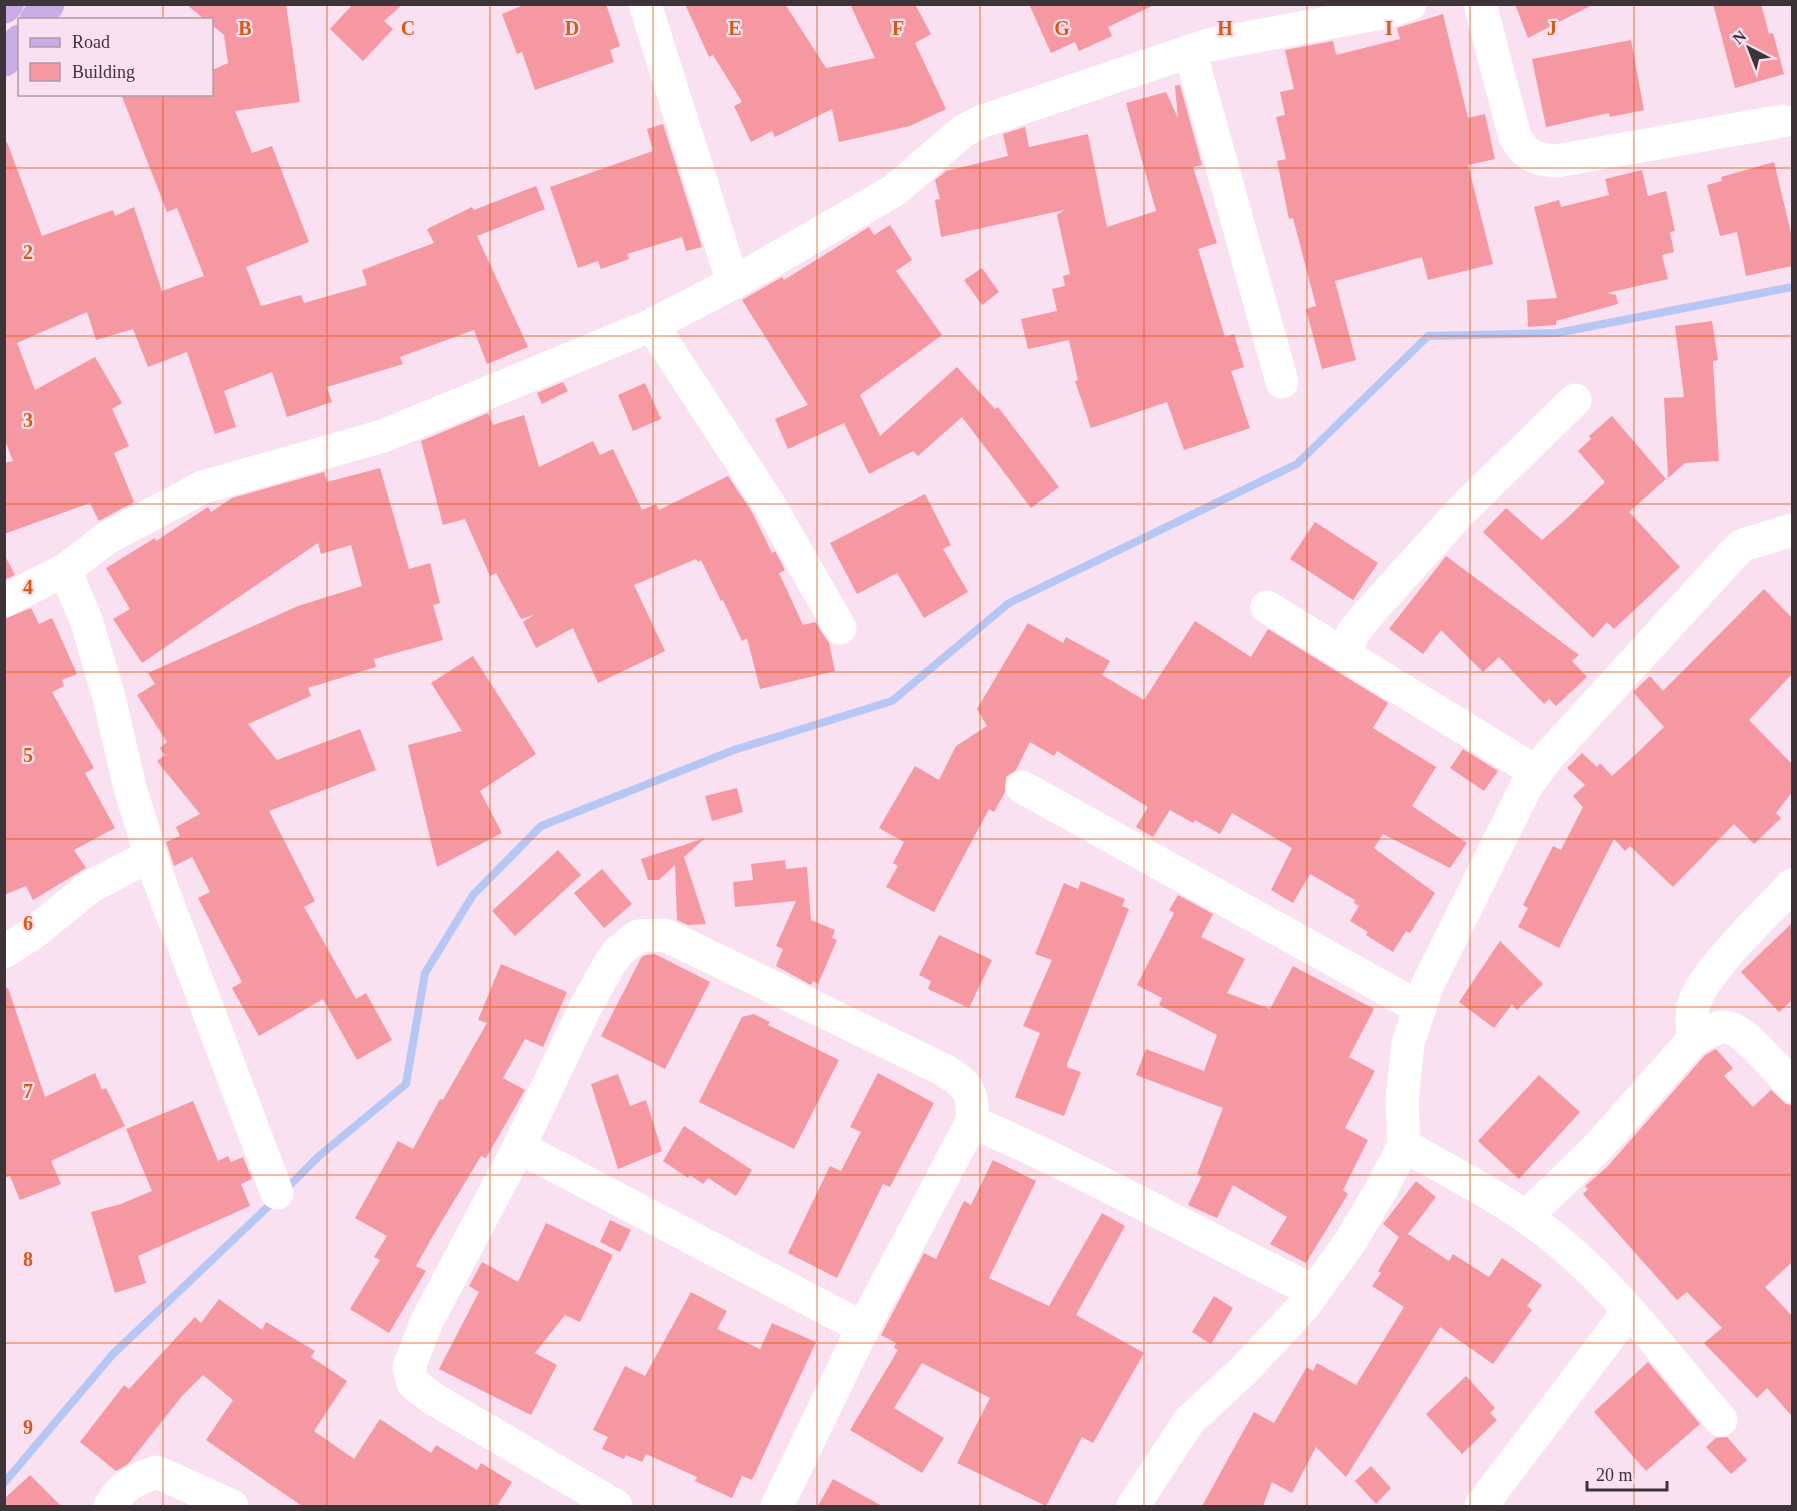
<svg xmlns="http://www.w3.org/2000/svg" width="1797" height="1511" font-family="Georgia,serif">
<rect width="100%" height="100%" fill="#fae1f1"/>
<g fill="none" stroke-linecap="round" stroke-linejoin="round">
<g stroke="#b6c7f5" stroke-width="8">
<polyline points="285,1190 319,1156 406,1084 425,973 473,895 541,826 734,750 892,701 1009,603 1297,464 1428,336 1557,333 1792,287"/>
<polyline points="4,1483 113,1354 276,1199"/>
</g>
</g>
<g fill="#f598a1">
<polygon points="186,4 286,4 300,102 235,111 252,153 272,146 309,242 246,267 261,306 301,295 304,303 367,285 362,270 434,243 427,229 472,207 474,210 536,186 545,209 477,236 528,347 487,364 474,330 400,357 403,364 327,387 332,402 287,417 272,372 224,391 236,427 215,434 187,352 148,367 133,329 96,340 87,312 17,343 35,390 95,357 122,403 112,409 129,446 114,453 134,502 99,521 90,503 4,534 4,463 13,461 4,438 4,142 7,142 42,236 113,210 115,216 134,207 162,291 204,276 177,208 167,212 121,94 212,94 212,70 228,63 224,35 212,25 212,20 205,20"/>
<polygon points="353,4 403,4 384,21 393,29 363,61 330,29"/>
<polygon points="526,4 606,4 620,46 610,50 614,62 535,90 522,52 517,54 502,14"/>
<polygon points="685,4 785,4 826,68 875,58 850,4 915,4 931,34 915,43 946,109 910,126 839,142 832,109 775,137 772,131 751,142 734,106 742,102 713,55 709,57"/>
<polygon points="1029,4 1156,4 1108,27 1112,36 1079,51 1075,42 1051,53"/>
<polygon points="1515,4 1594,4 1528,38"/>
<polygon points="1713,4 1761,4 1769,34 1773,33 1784,74 1735,88"/>
<polygon points="1443,14 1468,118 1485,114 1495,159 1468,165 1493,264 1428,280 1422,257 1335,281 1356,360 1322,369 1306,309 1316,306 1293,218 1289,219 1277,161 1286,159 1276,117 1285,115 1280,92 1294,89 1285,50 1333,41 1336,55 1400,39 1397,28"/>
<polygon points="1631,40 1644,110 1610,117 1609,113 1546,127 1532,59"/>
<polygon points="1180,85 1202,165 1193,167 1217,243 1198,249 1225,337 1234,334 1244,367 1231,371 1250,428 1184,450 1167,402 1091,428 1075,381 1078,380 1069,340 1028,349 1021,319 1057,311 1052,289 1065,286 1063,276 1070,274 1057,215 1064,210 941,237 935,200 940,199 935,180 946,171 1008,156 1003,134 1025,127 1029,147 1088,134 1107,227 1156,211 1126,103 1166,92 1178,118 1175,86"/>
<polygon points="663,124 702,247 686,251 682,237 627,254 629,259 601,269 598,261 578,268 550,187 653,151 647,129"/>
<polygon points="1774,162 1792,237 1792,266 1746,276 1737,232 1720,236 1707,185 1722,181 1721,177"/>
<polygon points="1642,170 1648,196 1666,191 1675,231 1670,232 1674,252 1662,255 1668,279 1607,293 1616,295 1618,304 1556,321 1556,325 1528,327 1527,300 1557,298 1534,207 1559,200 1561,207 1609,195 1605,179"/>
<polygon points="890,225 912,260 896,271 942,335 860,395 880,436 957,367 995,409 998,407 1059,487 1031,508 962,417 918,456 913,451 869,474 844,423 788,449 775,419 808,405 742,300 782,277 784,280 869,227 874,235"/>
<polygon points="982,268 999,292 982,305 964,280"/>
<polygon points="1712,321 1718,360 1713,361 1719,461 1685,463 1668,478 1664,398 1684,397 1675,326"/>
<polygon points="563,382 568,391 542,404 537,393"/>
<polygon points="645,383 661,419 633,431 618,395"/>
<polygon points="488,413 493,425 524,415 539,467 593,441 600,455 613,449 642,510 656,504 659,510 728,476 752,512 772,553 775,551 785,570 779,573 803,625 815,622 829,643 835,671 760,689 747,638 742,641 723,600 721,601 701,560 698,562 696,559 634,585 665,651 598,683 573,628 536,648 523,622 534,615 521,619 496,573 490,576 465,519 443,525 421,441"/>
<polygon points="1612,416 1666,479 1629,512 1680,567 1614,629 1607,622 1593,638 1483,532 1506,508 1542,540 1565,520 1605,482 1578,451 1591,439 1589,436"/>
<polygon points="380,468 409,569 430,563 440,603 433,605 443,640 374,659 376,667 308,688 311,696 248,724 277,760 360,729 376,770 269,811 315,901 304,907 356,999 366,993 392,1040 357,1060 323,999 259,1036 232,988 242,982 198,898 210,892 192,857 174,866 166,842 180,836 176,827 200,814 157,761 165,755 160,748 167,742 137,695 155,684 148,673 298,606 362,586 351,545 321,554 318,543 142,663 113,619 130,609 106,568 155,538 156,541 208,507 211,512 232,498 324,472 327,482"/>
<polygon points="925,494 951,545 943,549 968,592 924,618 897,573 857,594 830,543"/>
<polygon points="1315,522 1378,563 1353,600 1290,559"/>
<polygon points="4,554 15,575 4,580"/>
<polygon points="1446,556 1579,655 1572,661 1587,677 1556,706 1549,699 1544,704 1499,657 1483,672 1441,630 1423,654 1389,629"/>
<polygon points="1764,589 1792,618 1792,674 1749,720 1792,764 1792,792 1776,813 1781,818 1754,844 1734,824 1673,887 1630,846 1625,851 1614,839 1559,948 1518,927 1528,908 1523,905 1553,846 1561,850 1583,807 1573,796 1585,785 1567,768 1582,753 1597,767 1600,763 1612,776 1635,755 1664,727 1633,692 1650,676 1663,691"/>
<polygon points="31,608 39,624 52,618 77,674 62,680 64,686 52,692 94,768 85,773 115,828 74,850 86,868 33,900 26,886 4,895 4,619"/>
<polygon points="1195,621 1251,657 1268,629 1388,703 1373,728 1436,767 1412,806 1467,843 1450,868 1383,834 1374,848 1435,893 1410,933 1406,931 1393,952 1366,935 1368,932 1350,921 1359,906 1354,903 1355,900 1310,874 1293,903 1271,890 1292,848 1232,813 1220,834 1195,820 1193,823 1170,810 1153,837 1136,827 1148,807 1057,751 1054,756 1030,742 1016,770 1006,777 1005,792 994,812 989,809 934,912 886,887 898,866 893,863 904,842 879,828 915,766 939,780 956,746 987,726 977,709 1028,623 1063,643 1066,637 1110,661 1102,675 1144,700"/>
<polygon points="473,656 536,754 480,791 502,833 437,867 408,745 462,731 431,683"/>
<polygon points="1463,749 1498,771 1484,791 1450,768"/>
<polygon points="737,788 743,812 712,821 705,796"/>
<polygon points="705,838 684,857 706,924 688,925 677,920 675,865 659,880 648,880 641,859"/>
<polygon points="558,850 581,875 515,936 492,911"/>
<polygon points="785,860 786,869 807,867 811,920 835,930 832,938 837,940 818,984 813,981 811,985 776,966 783,949 776,946 796,901 735,907 733,882 753,880 751,864"/>
<polygon points="602,869 632,904 604,928 574,893"/>
<polygon points="1081,881 1125,899 1122,906 1129,909 1067,1064 1067,1067 1081,1072 1064,1116 1015,1097 1040,1033 1023,1026 1052,960 1035,954 1064,883 1078,889"/>
<polygon points="1178,895 1213,914 1201,937 1245,959 1227,993 1270,1009 1293,966 1374,1009 1349,1057 1375,1071 1345,1128 1368,1140 1343,1190 1348,1194 1306,1263 1270,1244 1287,1217 1233,1185 1217,1218 1188,1205 1202,1176 1197,1174 1223,1108 1136,1075 1146,1049 1204,1071 1217,1035 1159,1005 1162,998 1137,985 1174,913 1169,910"/>
<polygon points="1792,923 1792,1000 1779,1012 1741,972"/>
<polygon points="939,935 992,960 969,1008 928,989 931,981 919,975"/>
<polygon points="1500,941 1543,984 1517,1010 1512,1004 1494,1028 1459,1002"/>
<polygon points="655,954 710,982 665,1069 601,1036 641,958 645,955"/>
<polygon points="501,964 567,992 543,1047 525,1039 503,1078 525,1090 486,1158 481,1156 434,1234 416,1266 426,1271 389,1333 350,1309 380,1260 374,1257 387,1236 355,1218 398,1141 413,1149 440,1099 443,1100 487,1023 478,1020"/>
<polygon points="4,988 8,988 45,1097 95,1073 102,1090 106,1088 125,1126 51,1161 61,1184 20,1200 10,1176 4,1178"/>
<polygon points="754,1014 770,1022 768,1025 839,1060 794,1149 699,1102 742,1017"/>
<polygon points="1716,1049 1733,1068 1724,1076 1753,1107 1771,1090 1786,1104 1792,1105 1792,1262 1765,1287 1792,1316 1792,1416 1767,1388 1757,1398 1704,1343 1722,1328 1687,1292 1677,1300 1583,1194 1588,1189 1585,1186 1607,1167 1705,1055"/>
<polygon points="878,1073 934,1103 890,1187 883,1184 837,1278 788,1253 830,1166 841,1171 861,1132 850,1127"/>
<polygon points="618,1074 630,1106 646,1100 662,1151 618,1169 591,1084"/>
<polygon points="1539,1075 1580,1112 1519,1179 1478,1141"/>
<polygon points="193,1101 218,1161 228,1156 231,1162 243,1157 252,1179 241,1184 250,1206 138,1256 146,1283 115,1293 91,1212 121,1204 152,1191 126,1129"/>
<polygon points="684,1126 752,1170 736,1196 708,1178 703,1184 690,1175 688,1178 663,1161"/>
<polygon points="993,1160 1036,1181 989,1278 1049,1306 1102,1213 1125,1226 1076,1315 1144,1353 1093,1443 1082,1437 1046,1506 957,1463 990,1398 922,1363 894,1408 944,1438 922,1473 850,1430 898,1350 894,1348 896,1343 881,1335 924,1253 936,1259 964,1201 971,1205"/>
<polygon points="1416,1181 1436,1197 1408,1234 1449,1261 1453,1254 1489,1277 1502,1258 1542,1285 1527,1306 1532,1310 1493,1364 1440,1327 1346,1477 1316,1447 1292,1493 1272,1482 1263,1506 1202,1506 1254,1412 1274,1423 1307,1367 1313,1371 1317,1363 1356,1385 1404,1307 1372,1286 1381,1273 1378,1271 1399,1237 1383,1224"/>
<polygon points="610,1220 631,1230 620,1252 600,1242"/>
<polygon points="546,1223 613,1255 580,1322 565,1315 535,1353 557,1365 531,1415 439,1369 479,1292 469,1286 482,1262 518,1282"/>
<polygon points="691,1292 727,1311 717,1329 760,1349 772,1323 816,1342 752,1480 742,1476 732,1498 695,1481 697,1477 646,1454 642,1462 626,1455 624,1459 602,1449 608,1437 593,1430 625,1366 645,1376"/>
<polygon points="1214,1296 1233,1308 1211,1344 1192,1332"/>
<polygon points="219,1299 262,1330 266,1322 315,1351 311,1357 347,1381 314,1431 354,1459 380,1419 431,1453 436,1445 477,1470 481,1463 512,1482 497,1506 302,1506 206,1440 233,1400 203,1375 182,1396 128,1464 116,1471 80,1442 124,1385 129,1389 195,1317 201,1323"/>
<polygon points="1648,1362 1700,1424 1646,1471 1594,1412"/>
<polygon points="1466,1376 1495,1408 1490,1413 1497,1420 1462,1454 1426,1414"/>
<polygon points="1727,1437 1747,1460 1731,1474 1706,1447 1716,1438"/>
<polygon points="1371,1466 1391,1488 1376,1504 1355,1481"/>
<polygon points="30,1475 61,1506 4,1506 4,1499"/>
<polygon points="833,1479 882,1506 818,1506"/>
</g>
<g fill="none" stroke-linecap="round" stroke-linejoin="round">
<g stroke="#fff" stroke-width="33">
<polyline points="645,4 733,283"/>
<path d="M1480 4 1515 137C1526 156 1535 159 1556 161L1783 121"/>
<polyline points="1190,51 1282,382"/>
<polyline points="652,325 769,504 840,628"/>
<polyline points="65,570 86,620 109,697 130,788 156,872 277,1193"/>
<polyline points="4,601 65,570 107,538 203,487 383,436 652,325 733,283 895,190 963,131 983,121 1209,45 1386,12 1410,4"/>
<polyline points="1267,607 1536,772"/>
<polyline points="1347,655 1352,634 1369,613 1462,510 1575,400"/>
<polyline points="1022,787 1420,1008"/>
<polyline points="4,952 36,931 90,887 151,855"/>
<path d="M1693 1040C1693 1030 1691 1017 1693 1007 1700 974 1768 912 1792 885"/>
<path d="M972 1122C1089 1172 1200 1236 1314 1291"/>
<path d="M1404 1145C1444 1169 1488 1190 1526 1217 1603 1269 1661 1350 1721 1420"/>
<polyline points="519,1147 863,1328"/>
<path d="M1526 1217 1598 1147 1693 1040C1702 1035 1713 1028 1724 1027 1744 1027 1778 1071 1792 1086"/>
<path d="M110 1506C122 1486 135 1479 157 1472L232 1506"/>
<path d="M616 1506 432 1398 413 1383 409 1367 427 1321 519 1147 585 1008 610 963 619 951 638 936 665 935 944 1070C969 1085 974 1093 972 1122L863 1328 777 1506"/>
<polyline points="1133,1506 1189,1421 1244,1370 1303,1307 1350,1242 1381,1190 1404,1145 1402,1101 1408,1043 1427,986 1527,785 1546,759 1735,552 1743,545 1792,530"/>
<polyline points="1481,1506 1628,1312"/>
</g>
<g stroke="#c7ace5" stroke-width="33">
<polyline points="4,7 7,4"/>
<polyline points="36,20 48,4"/>
<polyline points="4,60 20,41"/>
</g>
</g>
<path fill="none" stroke="#df570e" stroke-width="1.5" stroke-opacity="0.55" d="M163 4V20M327 4V1506M490 4V1506M653 4V1506M817 4V1506M980 4V1506M1144 4V1506M1307 4V1506M1470 4V1506M1634 4V1506M163 94V1506M4 168H1792M4 336H1792M4 504H1792M4 672H1792M4 839H1792M4 1007H1792M4 1175H1792M4 1343H1792"/>
<g font-size="20" text-anchor="middle" font-weight="bold" fill="#df570e" stroke="#fae1f1" stroke-width="4.5" stroke-linejoin="round" paint-order="stroke">
<text x="245" y="35">B</text>
<text x="408" y="35">C</text>
<text x="572" y="35">D</text>
<text x="735" y="35">E</text>
<text x="898" y="35">F</text>
<text x="1062" y="35">G</text>
<text x="1225" y="35">H</text>
<text x="1389" y="35">I</text>
<text x="1552" y="35">J</text>
<text x="28" y="259">2</text>
<text x="28" y="427">3</text>
<text x="28" y="594">4</text>
<text x="28" y="762">5</text>
<text x="28" y="930">6</text>
<text x="28" y="1098">7</text>
<text x="28" y="1266">8</text>
<text x="28" y="1434">9</text>
</g>
<rect width="1797" height="1511" fill="none" stroke="#3d343a" stroke-width="12"/>
<rect x="18" y="18" width="195" height="78" fill="#fae1f1" stroke="#ae9ca8" stroke-width="1.5"/>
<rect x="30" y="38" width="30" height="9" fill="#c7ace5" stroke="#ae9ca8" stroke-width="1.5"/>
<text x="72" y="48" font-size="18" fill="#3d343a">Road</text>
<rect x="30" y="63" width="30" height="18" fill="#f598a1" stroke="#ae9ca8" stroke-width="1.5"/>
<text x="72" y="78" font-size="18" fill="#3d343a">Building</text>
<g transform="translate(1749 48) rotate(318)" stroke="#fae1f1" stroke-width="4.5" paint-order="stroke">
<path d="M0-4.5L10 22L0 15L-10 22Z" fill="#3d343a"/>
<text y="-9" font-size="16" font-weight="bold" text-anchor="middle" fill="#3d343a">N</text>
</g>
<path d="M1587 1481v9h80v-9" fill="none" stroke="#3d343a" stroke-width="3"/>
<text x="1596" y="1481" font-size="18" fill="#3d343a" stroke="#fae1f1" stroke-width="4.5" paint-order="stroke">20 m</text>
</svg>
